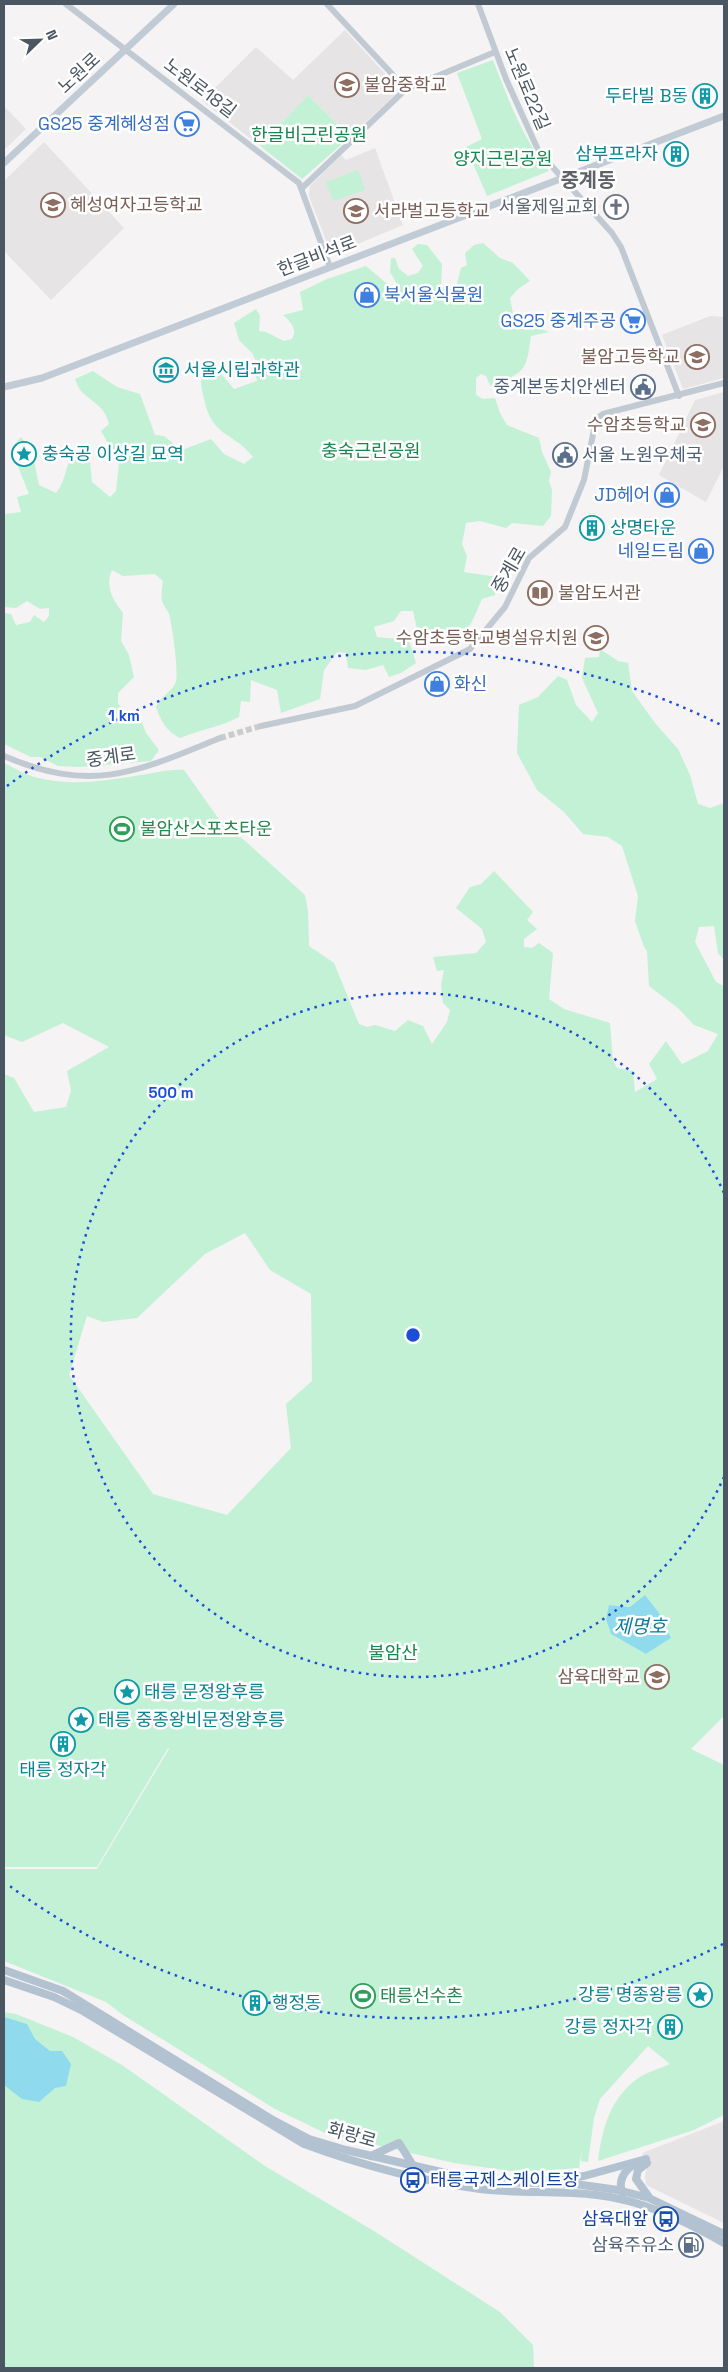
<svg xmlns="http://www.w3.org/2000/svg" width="728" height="2372" font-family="'Space Grotesk','Noto Sans KR',sans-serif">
<rect width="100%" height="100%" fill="#f5f3f3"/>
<g fill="#e6e4e5">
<polygon points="345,30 400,90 350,137 308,95 260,146 202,101 256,47 293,80"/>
<polygon points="4,106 26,129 4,150"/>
<polygon points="44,142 124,228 51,300 4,251 4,181"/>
<polygon points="375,148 403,225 336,253 330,251 309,196 310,186 341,155 346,160"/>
<polygon points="710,316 724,317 724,378 683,389 662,335"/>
<polygon points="724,392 724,466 706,502 659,475 695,400"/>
<polygon points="724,2118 724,2223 646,2185 645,2176 647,2167 642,2153 722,2122"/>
</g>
<g fill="#c3f1d5" fill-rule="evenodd">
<path d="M493 60C509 101 522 137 549 171L487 196 466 147 482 139 457 73Z"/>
<polygon points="308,95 350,137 302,179 260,146"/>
<polygon points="358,170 365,190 333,201 326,182"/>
<path d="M483 243 500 258 513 263 530 281 518 289 510 298 514 319 549 332 531 336C529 346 529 359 523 368 516 377 504 378 498 389L490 385 486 376 481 374 476 378V395L483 399 495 398 500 413 507 425 539 438 542 452 551 472 549 481 552 490 551 516 543 526 512 523 506 528 480 521 466 523 462 544 467 556 464 572 497 577 495 595 482 599C477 609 472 628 461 634 454 638 447 639 440 645L436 639 417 629 413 611H401L394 621 374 627 377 637 409 640 416 663 401 673 389 677 383 665 366 670 348 668 346 653 337 652 324 670 320 699 281 713 277 690 251 680 250 702 241 701 239 717C220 727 199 730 180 738 166 731 161 721 156 707 160 697 170 693 175 684 180 676 172 625 169 614 168 610 163 606 162 601 161 595 162 587 163 581L155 574 123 576 112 570C105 586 112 599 123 613L121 641 129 655 134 677 118 693V704L128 714 139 715 146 733 159 750 151 761 81 767 58 766 40 757H31L4 744V613L11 614 16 625 30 622 34 615 44 622 49 616V608L40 609 27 601 16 608 4 607V514L21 512 17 497 29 494 15 459 14 445 21 437 32 451 39 485 56 493C65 482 65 470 71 457L80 453 90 461 92 482 110 497 116 491 120 454 110 447 101 431 109 424C105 407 95 404 83 393 79 390 77 383 75 379L93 371 117 387 140 394 155 435 164 436 182 450 211 439 224 454 244 464 253 457C233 431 212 438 204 399 202 389 199 381 203 371L218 370 234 389 257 381 253 366 257 363 252 353 239 340 234 323 256 309 260 316 259 331 266 332 284 341 292 339C298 329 290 321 283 315L303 310 300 292 327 279 366 266 391 287 394 294H398L400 289 390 272 391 258H395L399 269 408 276 418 273 423 266 412 249 418 244 427 245 442 264 441 286 456 287 461 268 467 265 465 253 474 245Z"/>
<path d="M600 649 618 661 628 663 632 691 655 723 678 749 690 775 698 804 710 808 724 803V960L718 953 714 926 699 927 695 942 716 982 724 986V1716L691 1749 724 1765V2115L694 2130 598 2161C602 2129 610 2099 637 2079 646 2072 660 2069 670 2064L648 2046 600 2099 594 2118 588 2162 581 2161 582 2149 579 2168 518 2172 454 2163 325 2133 275 2109 123 2015 106 2002 4 1961V1869H97L169 1749 168 1748 97 1867H4V1074L14 1078 34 1112 66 1107 71 1091 67 1071 109 1047 63 1023 22 1042 4 1035V763C15 768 27 776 39 778 70 786 104 781 135 776 152 774 166 769 184 770L221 822 244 840 305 895 308 911 309 946 334 963 359 1024 367 1027 375 1025 395 1031 408 1020 423 1026 432 1044 447 1022 450 1010 443 1003 441 985 444 970 437 971 433 957 476 953 486 942 482 929 456 908 470 887 481 884 494 871 533 912 527 920 537 929 524 939V947L532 948 539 943 553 953 549 999 564 1009 610 1023 613 1061 617 1068 633 1071 635 1092 657 1079 649 1064 666 1041 682 1064 708 1051 718 1034 694 1025 679 1009 649 986 647 951 644 947 635 921 638 896 622 846 608 837 583 834 564 812 537 790 517 753 519 705 538 697 558 676 567 680 576 705 592 722 598 713 582 678 585 658 599 657ZM245 1233 270 1270 311 1294 312 1381 286 1404 291 1448 227 1515 153 1494 69 1375 87 1316 103 1322 137 1318 205 1254ZM609 1605 630 1607 671 1638 646 1654 611 1634Z"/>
<polygon points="4,2012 16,2014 73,2037 122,2065 265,2166 374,2231 500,2312 533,2345 534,2368 4,2368"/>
</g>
<g fill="#90daee">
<polygon points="645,1595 659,1613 671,1638 646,1654 611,1634 606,1619 609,1605 630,1607"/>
<polygon points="4,2017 27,2024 35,2039 50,2051 62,2051 71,2064 66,2086 55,2088 39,2102 22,2099 4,2085"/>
</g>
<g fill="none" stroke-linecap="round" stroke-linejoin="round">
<polyline stroke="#caccce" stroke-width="6" stroke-dasharray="6 3" stroke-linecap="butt" points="220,738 261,726"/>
<g stroke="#c1cad2" stroke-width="6">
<polyline points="66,4 299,183 330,267"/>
<polyline points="327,4 406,89"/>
<polyline points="478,4 506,79 539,152 612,233 621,247 679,396"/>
<polyline points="302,188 406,89 495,52"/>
<polyline points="261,726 355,706 470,649 505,607 529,558 565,527 584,480 596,419 603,414 626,408 724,383"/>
<path d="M4 756C92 794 137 772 220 738"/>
</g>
<g stroke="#c1cbd6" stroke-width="7">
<polyline points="4,163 174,4"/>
<polyline points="4,387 42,378 724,116"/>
</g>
<g stroke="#b3c2d1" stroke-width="8">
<polyline points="4,1970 63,1991 271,2119 309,2139 346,2150 463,2177 503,2182 575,2184 618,2190 649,2198 724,2234"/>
<path d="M4 1980 54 1997 83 2011 304 2144C361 2165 421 2181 480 2189 519 2194 559 2190 597 2195 643 2200 685 2221 724 2243"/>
<polyline points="371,2156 399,2143 414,2167"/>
<polyline points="647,2163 638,2170 636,2179 649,2197"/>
<polyline points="548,2180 584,2176 646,2159"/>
<path d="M623 2194C617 2182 624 2170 635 2164"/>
</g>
</g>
<g fill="none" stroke="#1d4ed8" stroke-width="2.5" stroke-dasharray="2.5 5">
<path d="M724 1477A342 342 0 1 1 724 1193"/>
<path d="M723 1944A683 683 0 0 1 7 1884M7 786A683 683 0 0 1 723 726"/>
</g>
<defs>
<symbol id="school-ring" viewBox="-11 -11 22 22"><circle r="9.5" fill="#fff" stroke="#8d6e63" stroke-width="1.5"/><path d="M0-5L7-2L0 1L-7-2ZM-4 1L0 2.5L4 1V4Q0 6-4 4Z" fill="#8d6e63"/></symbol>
<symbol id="building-ring" viewBox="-11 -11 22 22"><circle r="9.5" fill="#fff" stroke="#0f9aa8" stroke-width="1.5"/><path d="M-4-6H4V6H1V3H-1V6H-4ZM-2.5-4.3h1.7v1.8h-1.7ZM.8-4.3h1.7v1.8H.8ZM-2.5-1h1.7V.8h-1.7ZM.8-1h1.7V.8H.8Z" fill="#0f9aa8"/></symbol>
<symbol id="supermarket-ring" viewBox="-11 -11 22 22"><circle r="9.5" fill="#fff" stroke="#3f7fe0" stroke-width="1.5"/><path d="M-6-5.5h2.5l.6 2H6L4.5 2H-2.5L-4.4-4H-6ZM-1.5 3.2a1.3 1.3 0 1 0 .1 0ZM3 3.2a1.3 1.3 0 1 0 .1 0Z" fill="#3f7fe0"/></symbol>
<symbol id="church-ring" viewBox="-11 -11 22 22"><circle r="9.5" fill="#fff" stroke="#6b7280" stroke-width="1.5"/><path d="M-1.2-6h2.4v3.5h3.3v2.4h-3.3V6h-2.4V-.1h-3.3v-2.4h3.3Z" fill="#6b7280"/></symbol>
<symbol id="shop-ring" viewBox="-11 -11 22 22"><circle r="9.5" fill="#fff" stroke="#3f7fe0" stroke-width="1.5"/><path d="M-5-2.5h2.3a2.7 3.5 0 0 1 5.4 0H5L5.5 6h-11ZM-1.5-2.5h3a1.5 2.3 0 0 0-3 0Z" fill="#3f7fe0"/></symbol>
<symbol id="museum-ring" viewBox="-11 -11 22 22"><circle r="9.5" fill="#fff" stroke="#0f9aa8" stroke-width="1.5"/><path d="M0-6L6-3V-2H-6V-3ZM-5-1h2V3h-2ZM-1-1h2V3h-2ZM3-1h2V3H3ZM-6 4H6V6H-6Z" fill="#0f9aa8"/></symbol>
<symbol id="civic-ring" viewBox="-11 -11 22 22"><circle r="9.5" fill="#fff" stroke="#5c6f8a" stroke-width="1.5"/><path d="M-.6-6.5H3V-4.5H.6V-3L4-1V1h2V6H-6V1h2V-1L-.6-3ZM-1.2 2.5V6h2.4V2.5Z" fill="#5c6f8a"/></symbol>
<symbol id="sight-ring" viewBox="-11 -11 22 22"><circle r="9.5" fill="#fff" stroke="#0f9aa8" stroke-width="1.5"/><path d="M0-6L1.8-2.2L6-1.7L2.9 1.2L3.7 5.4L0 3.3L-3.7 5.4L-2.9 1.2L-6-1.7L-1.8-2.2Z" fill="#0f9aa8"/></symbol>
<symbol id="library-ring" viewBox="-11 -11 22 22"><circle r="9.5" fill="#fff" stroke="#8d6e63" stroke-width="1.5"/><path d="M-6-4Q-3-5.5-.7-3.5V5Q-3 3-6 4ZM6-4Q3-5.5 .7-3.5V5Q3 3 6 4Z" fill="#8d6e63"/></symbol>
<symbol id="stadium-ring" viewBox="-11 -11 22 22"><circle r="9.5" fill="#fff" stroke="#2e9e5b" stroke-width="1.5"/><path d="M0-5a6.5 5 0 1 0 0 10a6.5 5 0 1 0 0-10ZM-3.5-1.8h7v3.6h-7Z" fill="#2e9e5b"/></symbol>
<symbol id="university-ring" viewBox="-11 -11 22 22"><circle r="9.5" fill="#fff" stroke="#8d6e63" stroke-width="1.5"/><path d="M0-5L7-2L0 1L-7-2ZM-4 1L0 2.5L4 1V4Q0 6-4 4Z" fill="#8d6e63"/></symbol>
<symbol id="bus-ring" viewBox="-11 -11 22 22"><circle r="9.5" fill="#fff" stroke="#1a4fb4" stroke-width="1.5"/><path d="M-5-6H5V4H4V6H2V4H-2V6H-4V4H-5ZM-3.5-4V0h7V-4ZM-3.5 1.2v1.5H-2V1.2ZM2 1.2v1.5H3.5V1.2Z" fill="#1a4fb4"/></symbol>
<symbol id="fuel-ring" viewBox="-11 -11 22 22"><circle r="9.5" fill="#fff" stroke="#5c6f8a" stroke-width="1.5"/><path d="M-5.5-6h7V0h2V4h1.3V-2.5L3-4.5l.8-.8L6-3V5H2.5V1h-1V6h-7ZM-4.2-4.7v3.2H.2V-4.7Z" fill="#5c6f8a"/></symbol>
</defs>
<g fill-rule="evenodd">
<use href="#school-ring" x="333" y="71" width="28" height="28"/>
<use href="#building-ring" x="691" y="82" width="28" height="28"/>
<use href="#supermarket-ring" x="173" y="110" width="28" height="28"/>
<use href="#building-ring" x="662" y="140" width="28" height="28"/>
<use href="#school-ring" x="39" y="191" width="28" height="28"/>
<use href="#church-ring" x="602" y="193" width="28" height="28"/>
<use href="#school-ring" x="342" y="197" width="28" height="28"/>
<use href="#shop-ring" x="353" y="281" width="28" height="28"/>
<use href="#supermarket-ring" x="619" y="307" width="28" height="28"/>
<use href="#school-ring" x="683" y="343" width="28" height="28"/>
<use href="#museum-ring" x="152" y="356" width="28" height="28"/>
<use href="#civic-ring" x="629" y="373" width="28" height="28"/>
<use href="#school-ring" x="689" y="411" width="28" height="28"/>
<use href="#sight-ring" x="10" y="440" width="28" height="28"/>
<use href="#civic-ring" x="551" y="441" width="28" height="28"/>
<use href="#shop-ring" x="653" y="481" width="28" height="28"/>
<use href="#building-ring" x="578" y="514" width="28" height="28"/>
<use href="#shop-ring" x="687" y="537" width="28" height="28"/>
<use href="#library-ring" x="526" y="579" width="28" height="28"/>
<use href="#school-ring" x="582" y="624" width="28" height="28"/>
<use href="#shop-ring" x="423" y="670" width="28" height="28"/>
<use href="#stadium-ring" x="108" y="815" width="28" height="28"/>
<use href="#university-ring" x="643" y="1663" width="28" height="28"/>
<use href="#sight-ring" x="113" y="1678" width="28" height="28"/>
<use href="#sight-ring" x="67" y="1706" width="28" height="28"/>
<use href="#building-ring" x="49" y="1730" width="28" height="28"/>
<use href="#sight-ring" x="686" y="1981" width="28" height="28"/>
<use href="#stadium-ring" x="349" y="1982" width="28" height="28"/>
<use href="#building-ring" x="241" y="1989" width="28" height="28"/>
<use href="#building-ring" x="656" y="2013" width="28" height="28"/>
<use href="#bus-ring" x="399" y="2166" width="28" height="28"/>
<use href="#bus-ring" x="652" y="2205" width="28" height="28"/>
<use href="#fuel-ring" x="677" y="2231" width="28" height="28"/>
</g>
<g text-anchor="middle" stroke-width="5" stroke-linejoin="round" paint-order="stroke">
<g font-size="18" fill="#4a5661" stroke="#fff">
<text transform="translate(79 73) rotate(-43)" y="6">노원로</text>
<text transform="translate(200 88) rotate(37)" y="6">노원로18길</text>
<text transform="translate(527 89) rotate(67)" y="6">노원로22길</text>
<text transform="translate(317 256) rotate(-21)" y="6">한글비석로</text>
<text transform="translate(509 570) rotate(-60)" y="6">중계로</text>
<text transform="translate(111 757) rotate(-8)" y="6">중계로</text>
<text transform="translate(352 2135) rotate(16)" y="6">화랑로</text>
</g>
<g font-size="18" fill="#785e54" stroke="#fff" text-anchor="start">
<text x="364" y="91">불암중학교</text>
<text x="70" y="211">혜성여자고등학교</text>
<text x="374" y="217">서라벌고등학교</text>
<text x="680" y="363" text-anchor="end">불암고등학교</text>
<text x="686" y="431" text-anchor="end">수암초등학교</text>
<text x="558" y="599">불암도서관</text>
<text x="578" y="644" text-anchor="end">수암초등학교병설유치원</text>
<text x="640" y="1683" text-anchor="end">삼육대학교</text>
</g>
<g font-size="18" fill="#0d838f" stroke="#fff" text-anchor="start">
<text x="688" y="102" text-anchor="end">두타빌 B동</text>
<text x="658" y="160" text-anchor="end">삼부프라자</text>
<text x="184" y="376">서울시립과학관</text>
<text x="42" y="460">충숙공 이상길 묘역</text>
<text x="610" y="534">상명타운</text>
<text x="144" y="1698">태릉 문정왕후릉</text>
<text x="98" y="1726">태릉 중종왕비문정왕후릉</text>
<text x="63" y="1776" text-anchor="middle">태릉 정자각</text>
<text x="682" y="2001" text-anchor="end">강릉 명종왕릉</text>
<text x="272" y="2009">행정동</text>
<text x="652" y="2033" text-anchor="end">강릉 정자각</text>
</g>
<g font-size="18" fill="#366cbe" stroke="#fff" text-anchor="end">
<text x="170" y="130">GS25 중계혜성점</text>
<text x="384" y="301" text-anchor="start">북서울식물원</text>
<text x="616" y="327">GS25 중계주공</text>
<text x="650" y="501">JD헤어</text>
<text x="684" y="557">네일드림</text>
<text x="454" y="690" text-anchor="start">화신</text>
</g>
<g font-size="18" fill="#17864f" stroke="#fff">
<text x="309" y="141">한글비근린공원</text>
<text x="503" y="165">양지근린공원</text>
<text x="371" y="457">충숙근린공원</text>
<text x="393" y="1659">불암산</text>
</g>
<g font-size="18" fill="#5b616d" stroke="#fff" text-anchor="end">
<text x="598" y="213">서울제일교회</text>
</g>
<g font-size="18" fill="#4e5e75" stroke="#fff" text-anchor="end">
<text x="626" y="393">중계본동치안센터</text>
<text x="582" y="461" text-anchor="start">서울 노원우체국</text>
<text x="674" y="2251">삼육주유소</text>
</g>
<g font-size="18" fill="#27864d" stroke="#fff" text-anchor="start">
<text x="140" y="835">불암산스포츠타운</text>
<text x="380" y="2002">태릉선수촌</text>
</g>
<g font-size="18" fill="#164399" stroke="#fff" text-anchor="start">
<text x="430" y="2186">태릉국제스케이트장</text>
<text x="648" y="2225" text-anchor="end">삼육대앞</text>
</g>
<g font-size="19" font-style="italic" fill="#0c7c9b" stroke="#fff">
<text x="640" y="1633">제명호</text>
</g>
<g font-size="20" font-weight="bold" fill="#5f6368" stroke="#fff">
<text x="588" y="187">중계동</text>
</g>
</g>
<circle cx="413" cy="1335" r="8" fill="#1d4ed8" stroke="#fff" stroke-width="2.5"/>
<g font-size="15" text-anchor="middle" font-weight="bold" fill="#1d4ed8" stroke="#fff" stroke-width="5" stroke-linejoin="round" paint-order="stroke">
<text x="124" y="721">1 km</text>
<text x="171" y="1098">500 m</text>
</g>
<rect width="728" height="2372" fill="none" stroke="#4a5661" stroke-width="10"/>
<g transform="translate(40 40) rotate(67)" stroke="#ffffff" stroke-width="4" paint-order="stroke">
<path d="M0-4L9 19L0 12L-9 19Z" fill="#4a5661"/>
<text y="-8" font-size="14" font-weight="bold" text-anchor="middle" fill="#4a5661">N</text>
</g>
</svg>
